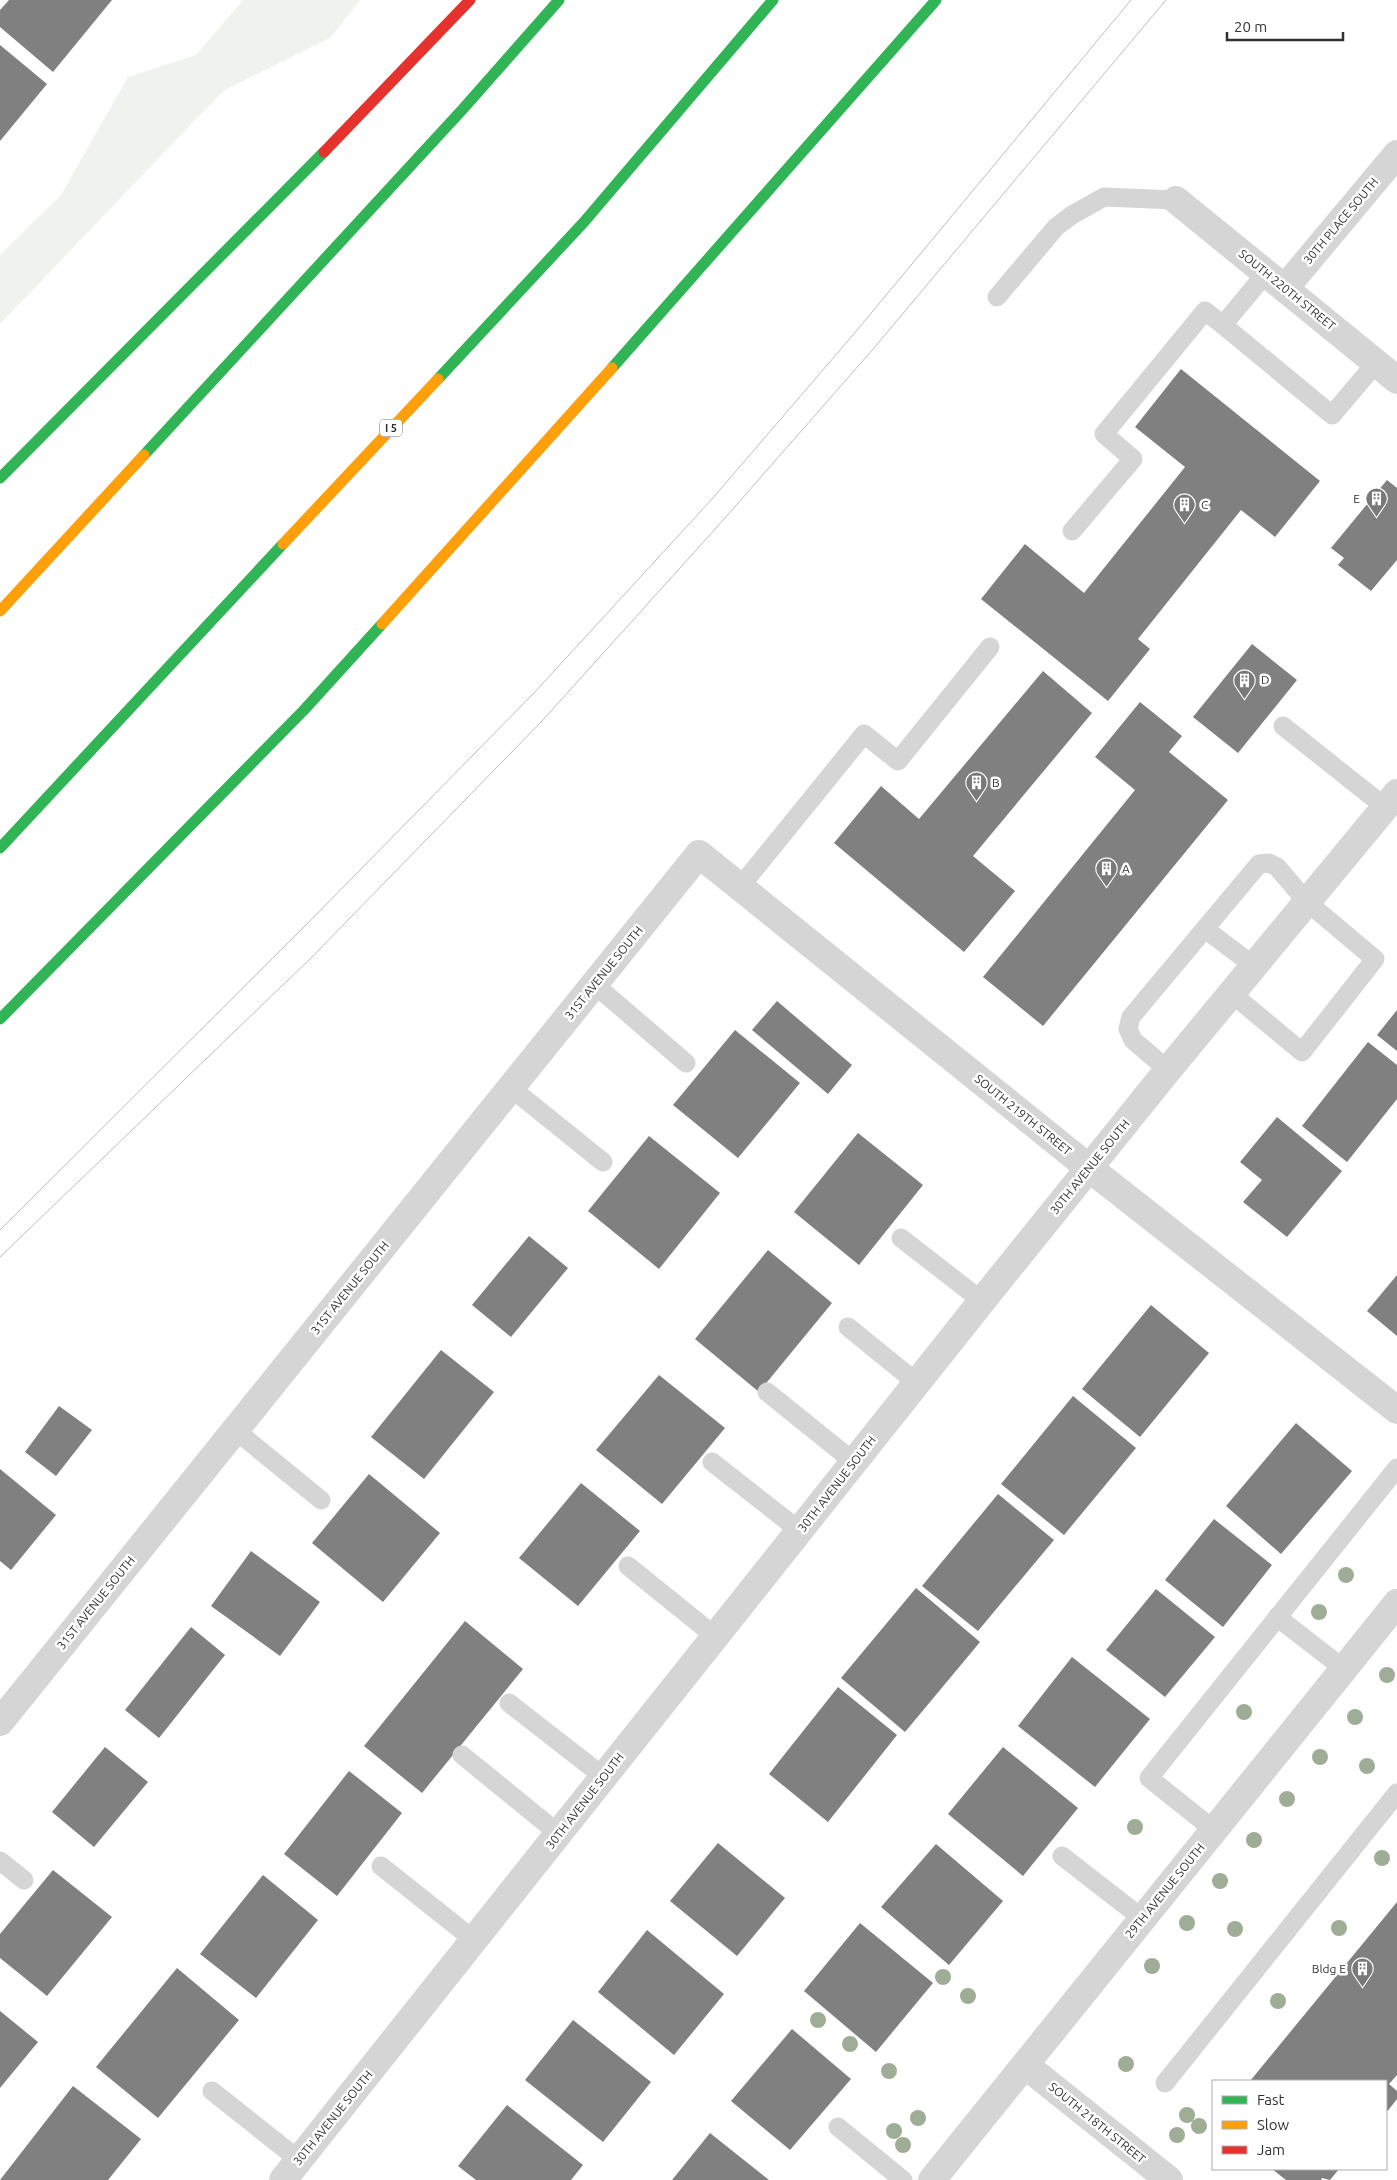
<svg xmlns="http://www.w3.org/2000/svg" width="1397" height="2180" font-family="Ubuntu,sans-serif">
<rect width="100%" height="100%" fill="#fff"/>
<polygon fill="#f0f3ed" points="243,0 360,0 330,38 223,91 0,324 0,255 61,195 128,77 196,55"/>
<g fill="#808080">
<polygon points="9,0 112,0 53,72 0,27 0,10"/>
<polygon points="0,45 47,84 0,141"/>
<polygon points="1181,369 1320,481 1275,537 1241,510 1138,639 1150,649 1108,701 981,599 1025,544 1084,593 1185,467 1135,427"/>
<polygon points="1387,480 1397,488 1397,560 1371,591 1338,565 1344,558 1331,548"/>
<polygon points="1252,644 1297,680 1238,753 1193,717"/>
<polygon points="1043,671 1092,713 973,856 1015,891 964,952 834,843 881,786 919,819"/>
<polygon points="1140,702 1182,736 1169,752 1228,800 1043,1026 983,977 1135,790 1095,757"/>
<polygon points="777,1001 852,1065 828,1094 752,1030"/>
<polygon points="1397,1010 1397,1051 1377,1035"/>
<polygon points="735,1030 800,1083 738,1158 673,1105"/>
<polygon points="1368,1042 1397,1065 1397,1099 1347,1162 1302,1126"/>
<polygon points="1277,1117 1342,1171 1287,1237 1243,1202 1262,1180 1240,1162"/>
<polygon points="858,1133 923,1185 859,1265 794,1212"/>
<polygon points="649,1136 720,1193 659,1269 588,1211"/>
<polygon points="529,1236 568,1268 511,1337 472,1305"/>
<polygon points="768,1250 832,1303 759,1392 695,1339"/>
<polygon points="1397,1275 1397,1336 1367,1311"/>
<polygon points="1151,1305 1209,1353 1140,1437 1082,1389"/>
<polygon points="441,1350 494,1392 424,1479 371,1437"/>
<polygon points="659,1375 725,1428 662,1504 596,1450"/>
<polygon points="1073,1396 1136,1448 1064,1535 1001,1484"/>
<polygon points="59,1406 92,1430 56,1476 25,1452"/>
<polygon points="1296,1423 1352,1471 1281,1554 1226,1506"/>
<polygon points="0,1469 56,1515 11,1570 0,1561"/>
<polygon points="369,1474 440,1533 383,1602 312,1543"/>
<polygon points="581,1483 640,1531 578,1606 519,1558"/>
<polygon points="998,1494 1054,1540 978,1631 922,1586"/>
<polygon points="1214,1519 1272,1565 1223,1627 1165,1580"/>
<polygon points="251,1551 320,1602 280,1656 211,1606"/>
<polygon points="916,1588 980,1642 905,1732 841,1678"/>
<polygon points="1156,1589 1215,1637 1165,1697 1106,1650"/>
<polygon points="465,1621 523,1669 422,1793 364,1746"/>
<polygon points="191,1627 225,1655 159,1738 125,1710"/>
<polygon points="1072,1657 1150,1719 1095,1787 1018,1726"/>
<polygon points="838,1687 897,1735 828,1822 769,1774"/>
<polygon points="105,1747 148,1782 94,1847 52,1812"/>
<polygon points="1003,1747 1078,1808 1023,1876 948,1814"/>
<polygon points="349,1771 402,1813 337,1896 284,1854"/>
<polygon points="718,1843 785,1898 737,1956 670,1901"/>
<polygon points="936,1844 1003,1901 949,1965 881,1907"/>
<polygon points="53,1870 112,1917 47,1996 0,1958 0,1934"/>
<polygon points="263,1875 318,1920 256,1998 200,1954"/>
<polygon points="1397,1902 1397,2075 1389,2084 1397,2091 1397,2099 1386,2113 1386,2081 1250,2081"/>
<polygon points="860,1923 933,1983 876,2052 804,1991"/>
<polygon points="647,1930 724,1994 674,2055 598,1992"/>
<polygon points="177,1968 239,2020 158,2118 96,2067"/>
<polygon points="0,2011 38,2042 0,2088"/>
<polygon points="573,2020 651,2082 603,2142 525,2080"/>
<polygon points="792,2029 851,2079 790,2150 731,2101"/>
<polygon points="73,2086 141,2139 108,2180 0,2180"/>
<polygon points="507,2105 583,2165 571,2180 476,2180 458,2166"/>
<polygon points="710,2133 769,2180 672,2180"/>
<polygon points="1272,2169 1339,2169 1330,2180 1322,2178 1321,2180 1286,2180"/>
</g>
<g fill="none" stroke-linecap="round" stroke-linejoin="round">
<g stroke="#d5d5d5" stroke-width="19">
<polyline points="997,297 1056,227 1072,215 1104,197 1176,200"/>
<polyline points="1223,325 1332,415 1376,363"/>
<polyline points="1072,531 1133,459 1104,434 1205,311 1223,325 1266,273"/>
<polyline points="1283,726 1385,807"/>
<polyline points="740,887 864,734 898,761 990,647"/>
<polyline points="1205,929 1254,966"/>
<polyline points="594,984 686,1063"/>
<polyline points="1168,1070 1133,1040 1128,1029 1131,1017 1259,864 1269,863 1277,867 1307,902 1375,959 1302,1052 1231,993"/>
<polyline points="511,1088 603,1162"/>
<polyline points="901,1238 982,1301"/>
<polyline points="848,1327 917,1383"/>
<polyline points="767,1392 854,1462"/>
<polyline points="235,1430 321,1500"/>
<polyline points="712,1462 800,1531"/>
<polyline points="628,1566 716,1637"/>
<polyline points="1277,1617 1344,1669"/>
<polyline points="509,1703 604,1777"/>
<polyline points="462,1755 559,1834"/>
<polyline points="1214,1830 1149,1778 1397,1468"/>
<polyline points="1062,1856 1143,1919"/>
<polyline points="0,1861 24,1880"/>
<polyline points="381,1866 474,1940"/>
<polyline points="1165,2083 1397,1793"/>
<polyline points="212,2091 299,2160"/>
<polyline points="838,2127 903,2180"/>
</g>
<g stroke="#d5d5d5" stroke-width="28">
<polyline points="1176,200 1397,380"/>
<polyline points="1285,288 1397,154"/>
<polyline points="0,1722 699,854 1089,1168 1397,1410"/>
<polyline points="1025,2065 1169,2180"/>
<polyline points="283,2180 982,1301 1168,1070 1397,793"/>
<polyline points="932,2180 1397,1603"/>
</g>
<g stroke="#30b455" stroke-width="11">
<polyline points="612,368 936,0"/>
<polyline points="438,379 584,222 773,0"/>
<polyline points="144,455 462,110 559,0"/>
<polyline points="0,478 324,152"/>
<polyline points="0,848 283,544"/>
<polyline points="0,1019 304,710 382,624"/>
</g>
<g stroke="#ff9f0a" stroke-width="11">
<polyline points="283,544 438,379"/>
<polyline points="0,611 144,455"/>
<polyline points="382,624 612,368"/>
</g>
<polyline stroke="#e5322d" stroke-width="11" points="324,152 470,0"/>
<g stroke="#bdbdbd" stroke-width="1">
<polyline points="0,1230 303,928 533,694 712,499 858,329 1131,0"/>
<polyline points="0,1257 311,958 542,721 725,518 874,348 1166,0"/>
</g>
</g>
<g fill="#9fad96">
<circle cx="1346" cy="1575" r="8"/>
<circle cx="1319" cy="1612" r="8"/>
<circle cx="1387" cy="1675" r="8"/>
<circle cx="1244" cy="1712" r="8"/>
<circle cx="1355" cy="1717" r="8"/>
<circle cx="1320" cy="1757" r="8"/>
<circle cx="1367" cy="1766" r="8"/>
<circle cx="1287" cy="1799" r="8"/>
<circle cx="1135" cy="1827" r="8"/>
<circle cx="1254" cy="1840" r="8"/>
<circle cx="1382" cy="1858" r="8"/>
<circle cx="1220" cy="1881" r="8"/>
<circle cx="1187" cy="1923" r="8"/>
<circle cx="1339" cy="1928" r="8"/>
<circle cx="1235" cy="1929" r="8"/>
<circle cx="1152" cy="1966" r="8"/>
<circle cx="943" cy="1977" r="8"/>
<circle cx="968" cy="1996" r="8"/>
<circle cx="1278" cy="2001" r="8"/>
<circle cx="818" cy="2020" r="8"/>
<circle cx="850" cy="2044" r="8"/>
<circle cx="1126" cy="2064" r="8"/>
<circle cx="889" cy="2071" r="8"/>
<circle cx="1187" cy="2115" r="8"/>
<circle cx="918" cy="2118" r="8"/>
<circle cx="1199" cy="2126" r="8"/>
<circle cx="894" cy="2131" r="8"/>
<circle cx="1177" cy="2135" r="8"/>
<circle cx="903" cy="2145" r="8"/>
</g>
<defs>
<symbol id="building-pin" viewBox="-11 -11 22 30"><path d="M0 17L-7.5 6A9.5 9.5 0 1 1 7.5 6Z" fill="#797979" stroke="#fff"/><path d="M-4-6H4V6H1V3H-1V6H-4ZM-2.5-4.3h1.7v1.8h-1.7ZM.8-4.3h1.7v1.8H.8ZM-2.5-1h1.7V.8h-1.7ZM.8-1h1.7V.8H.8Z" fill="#fff"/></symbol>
</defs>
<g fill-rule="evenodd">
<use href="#building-pin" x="1364" y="486" width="25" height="34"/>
<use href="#building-pin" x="1172" y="492" width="25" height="34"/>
<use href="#building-pin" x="1232" y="668" width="25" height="34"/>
<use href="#building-pin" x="964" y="770" width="25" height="34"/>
<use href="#building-pin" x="1094" y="856" width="25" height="34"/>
<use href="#building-pin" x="1350" y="1956" width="25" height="34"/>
</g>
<g text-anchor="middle" stroke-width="5" stroke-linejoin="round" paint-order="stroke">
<rect fill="#fff" stroke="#6f6f6f" stroke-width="1" x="380" y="419.5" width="22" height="17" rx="4"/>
<g font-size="11" font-weight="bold" fill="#313131">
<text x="391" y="432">I 5</text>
</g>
<g font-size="12" fill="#313131" stroke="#fff">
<text transform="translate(1341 221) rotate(-50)" y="4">30TH PLACE SOUTH</text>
<text transform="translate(1287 290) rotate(39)" y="4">SOUTH 220TH STREET</text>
<text transform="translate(604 973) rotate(-51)" y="4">31ST AVENUE SOUTH</text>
<text transform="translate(1023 1115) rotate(39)" y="4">SOUTH 219TH STREET</text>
<text transform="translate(1090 1167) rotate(-51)" y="4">30TH AVENUE SOUTH</text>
<text transform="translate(350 1288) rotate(-51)" y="4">31ST AVENUE SOUTH</text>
<text transform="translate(837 1484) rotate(-52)" y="4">30TH AVENUE SOUTH</text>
<text transform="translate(96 1603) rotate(-51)" y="4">31ST AVENUE SOUTH</text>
<text transform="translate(585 1801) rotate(-52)" y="4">30TH AVENUE SOUTH</text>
<text transform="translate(1165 1891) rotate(-51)" y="4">29TH AVENUE SOUTH</text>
<text transform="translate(333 2118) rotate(-51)" y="4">30TH AVENUE SOUTH</text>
<text transform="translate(1097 2123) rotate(39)" y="4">SOUTH 218TH STREET</text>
</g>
<g font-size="12" fill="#313131" stroke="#fff" text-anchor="start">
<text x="1360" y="503" text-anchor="end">E</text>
<text x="1201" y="509">C</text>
<text x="1261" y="684">D</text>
<text x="992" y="787">B</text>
<text x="1122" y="873">A</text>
<text x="1346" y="1973" text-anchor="end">Bldg E</text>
</g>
</g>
<rect x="1212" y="2080" width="175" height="90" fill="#ffffff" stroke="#adadad"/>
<rect x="1222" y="2096" width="25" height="8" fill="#30b455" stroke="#adadad"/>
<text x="1257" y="2105" font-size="15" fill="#313131">Fast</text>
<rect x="1222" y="2121" width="25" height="8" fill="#ff9f0a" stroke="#adadad"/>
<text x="1257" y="2130" font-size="15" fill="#313131">Slow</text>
<rect x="1222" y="2146" width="25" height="8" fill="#e5322d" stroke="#adadad"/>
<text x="1257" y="2155" font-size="15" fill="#313131">Jam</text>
<path d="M1227 32v8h116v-8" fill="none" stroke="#313131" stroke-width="2.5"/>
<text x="1234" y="32" font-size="15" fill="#313131" stroke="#ffffff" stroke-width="4" paint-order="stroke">20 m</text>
</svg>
